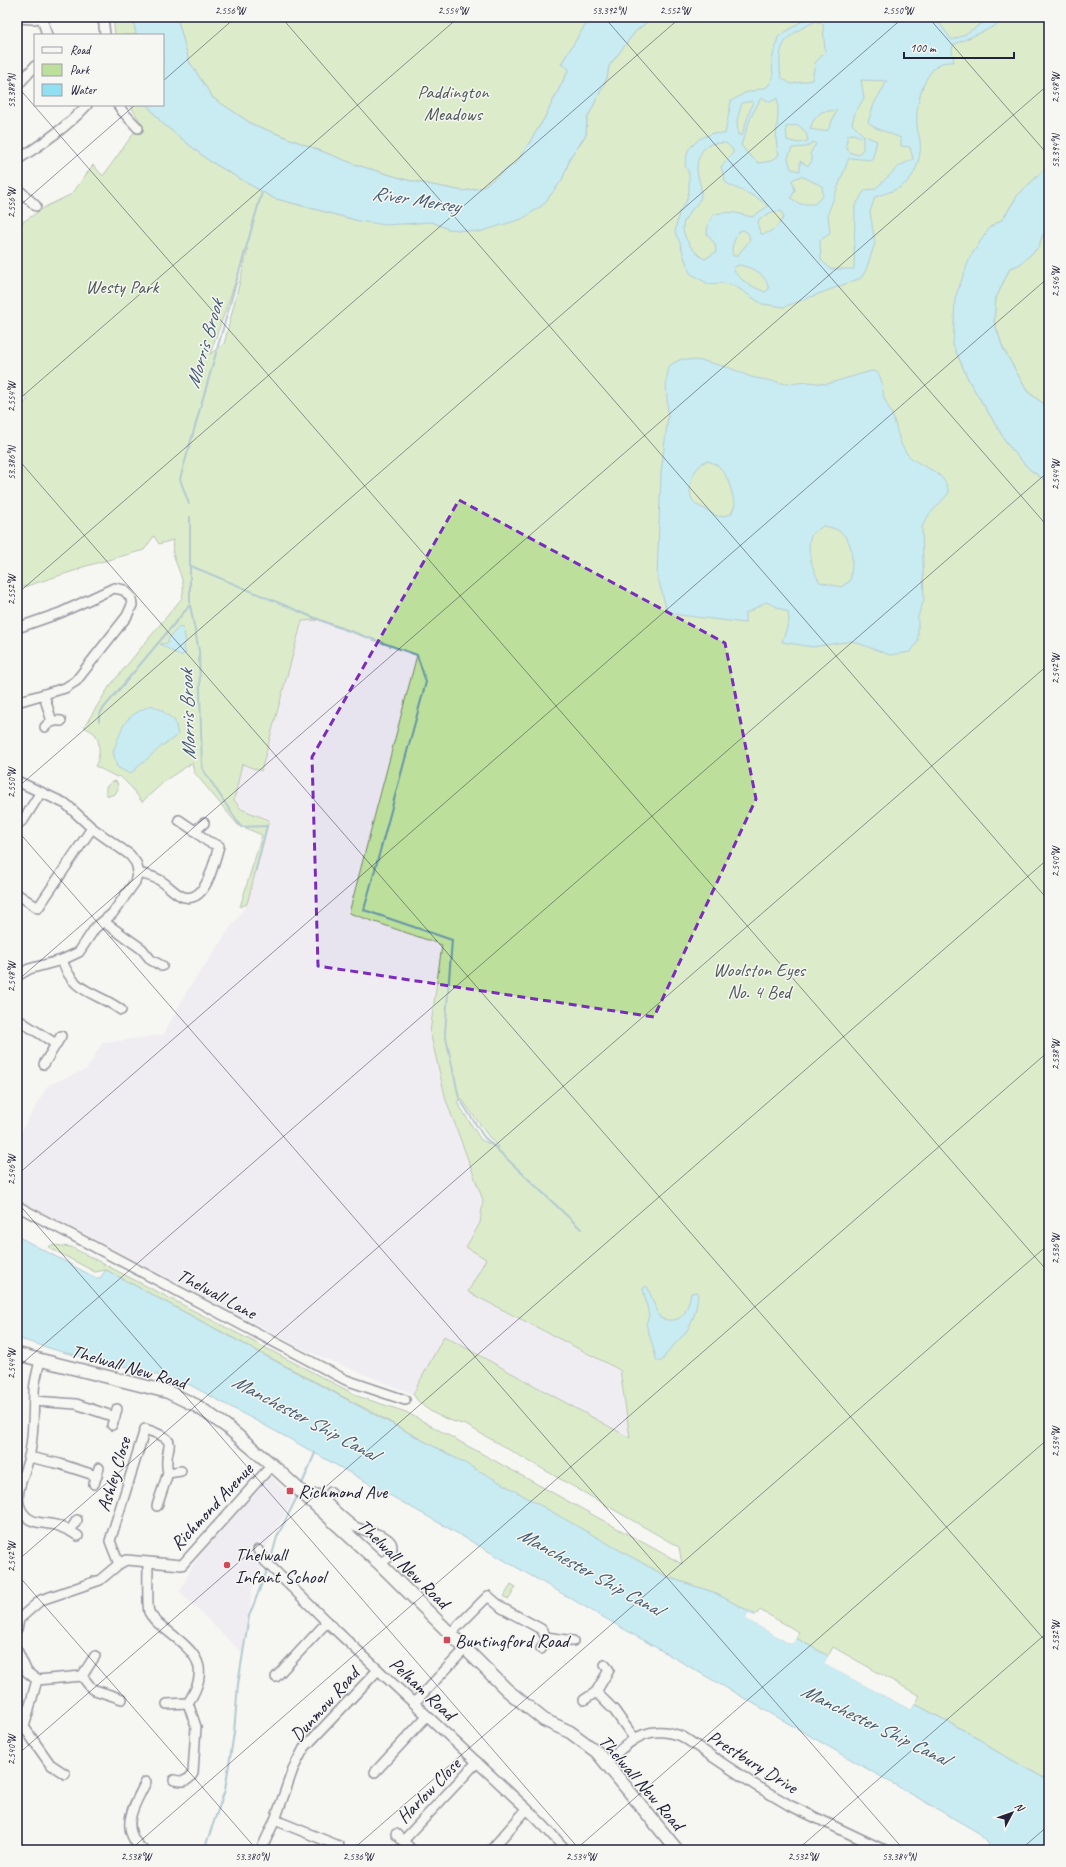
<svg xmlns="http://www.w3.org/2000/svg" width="1066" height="1867" font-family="Caveat,sans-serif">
<rect width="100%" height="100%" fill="#f6f6f2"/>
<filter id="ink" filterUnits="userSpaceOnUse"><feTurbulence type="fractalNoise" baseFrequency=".025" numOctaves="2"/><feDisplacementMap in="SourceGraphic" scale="8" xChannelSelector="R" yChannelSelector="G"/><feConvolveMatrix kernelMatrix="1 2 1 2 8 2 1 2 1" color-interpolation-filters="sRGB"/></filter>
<g filter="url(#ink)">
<g fill="#e7e3ef">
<polygon points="302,620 317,620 417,655 350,912 442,945 430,1032 446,1100 483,1200 480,1223 466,1247 486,1258 468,1292 620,1370 630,1439 444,1336 413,1394 309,1352 17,1199 17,1139 48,1085 87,1069 102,1043 163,1035 189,988 247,904 269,820 241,809 234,800 242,764 261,770"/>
<polygon points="271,1476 293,1500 266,1547 261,1543 257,1542 247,1551 263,1567 254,1582 242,1653 180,1592 192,1566 202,1552"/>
</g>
<g fill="#bce09b" stroke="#6f816b" fill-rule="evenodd">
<polygon points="113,17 133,17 136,35 115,35"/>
<polygon points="177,17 596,17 584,27 561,64 569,69 544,119 517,162 481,188 463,191 407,180 357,165 252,124 213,98 189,61"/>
<path d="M653 17H1049V165L1017 196 1003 219 990 227 953 345 969 381 1008 445 1029 469 1049 483V1781L989 1747 982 1740 915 1704 920 1696 833 1647 828 1656 796 1638 799 1632 760 1610 756 1615 713 1592 667 1577 381 1417 106 1270 95 1272 48 1247 52 1245 71 1247 360 1397 406 1412 682 1564 679 1547 466 1425C447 1420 423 1412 413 1394L444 1336 630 1438 620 1370 468 1292 486 1259 466 1247 480 1223 483 1200 446 1100 430 1032 442 945 349 913 417 655 297 611 317 620 302 621 261 771 242 764 234 800 241 809 269 820 247 904 240 907 262 835 238 825 194 772 192 763 167 779 142 802 132 788 120 776 117 777 95 766C100 759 101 742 95 734 92 731 87 729 84 727L109 687 182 598C188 576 169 561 173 540L159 544 154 536 144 550 79 568 80 569 17 589V409L28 400 17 385V226L47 206 72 194 93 165 103 176 141 123 130 105H147L162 123 208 160 273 198 359 221 411 224 423 221 432 222 448 229 562 180 571 156 586 135 587 119 607 78 609 66 635 32ZM248 249 224 344 210 354 247 249ZM461 1098 489 1137 499 1148 481 1140 457 1102Z"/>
<polygon points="1049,228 1049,408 1027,391 1003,348 994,321 996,298 1010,268 1019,265 1039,247 1042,236"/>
<polygon points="113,781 117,782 118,789 115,794 108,796 106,794 106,787"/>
<polygon points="17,1506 23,1523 17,1538"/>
<polygon points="511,1584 516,1587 509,1599 504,1597"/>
</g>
<g fill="#91dff0" stroke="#6593a8" fill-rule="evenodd">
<polygon points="133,17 177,17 189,61 213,98 252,124 357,165 407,180 463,191 481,188 517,162 544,119 569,69 561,64 584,27 596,17 653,17 635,32 609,66 607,78 587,119 586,135 571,156 562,180 543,205 522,219 479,232 448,229 432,222 386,225 359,221 273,198 208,160 162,123 147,105 163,105 163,35 136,35"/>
<path d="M808 17H938L940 24 952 40 962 36 987 20 989 17H1008C996 28 969 37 953 45L952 51 954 62C951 62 945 62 942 63 923 71 915 107 917 126 917 131 920 136 920 141 922 153 917 172 908 181 900 190 885 193 875 197L870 212 875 243 866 270 861 278 784 307 762 304 735 286 723 283 708 284 690 273 684 257 680 243 675 232 679 212 686 202 689 191V174L685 165 688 150 699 139 713 133 725 134 731 101 745 93 767 87 773 78 772 59 778 37ZM816 21 823 24 825 52 815 63 812 80 791 84 781 77C776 41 787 36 816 21ZM861 80 887 81 874 104 868 122 876 128 901 138V146L910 147 913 159 899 166 875 189 865 190 855 206 854 269H831L821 260 820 240 830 234 828 213 849 158 872 160 877 141 863 135 852 124 855 113 864 98ZM761 98 771 102 777 98C781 117 772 137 779 155L771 161 759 163 748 154 741 145 751 117ZM753 101 742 135H738L737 120 742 103ZM837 110 828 130 821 131 810 129 813 121 821 112ZM798 125 806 132 808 141 798 143 787 140 786 127ZM854 134 863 138V149L858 155 849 152 846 145 848 135ZM813 142 816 144 810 153 812 161 808 166 800 161V171L791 169 788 158 792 148 807 147ZM726 143 733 150V153L721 167 726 183C740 191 756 195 768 206L752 217C738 213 727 210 713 215L708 224 707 234 715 244 716 252 705 259C695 255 679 234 684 222 687 214 697 205 700 199 703 191 700 184 698 176 695 164 699 149 711 144 715 143 722 143 726 143ZM801 176 822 186 823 196 814 204H800L791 198 795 190 792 180ZM781 211 784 217C779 225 771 234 761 234L758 226 759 219 772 212ZM743 230 748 233 750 240 737 256H733C730 246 735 240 739 231ZM739 265C755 269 764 272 769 289L765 292C754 287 737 280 733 268Z"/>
<polygon points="1049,165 1049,228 1042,236 1039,247 1019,265 1010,268 996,298 994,321 1003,348 1027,391 1049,408 1049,483 1029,469 1008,445 969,381 953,345 955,298 970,257 990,227 1003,219 1017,196"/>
<path d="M682 359 704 361 730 368 751 377 787 384 808 382 827 384 871 371 877 372C883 378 882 389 884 398 886 403 889 407 891 412 897 425 898 444 908 455 923 470 944 468 949 493L928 516 922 527 924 600 918 616V641L911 652 890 655 852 641 812 647 782 642 789 621 788 612 766 602 745 614V623L679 615 667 611 657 575 661 473 668 416 666 382 669 366 675 362ZM706 461C727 464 730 487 735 505L731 514C718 518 719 517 708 511 703 507 697 507 693 501 685 488 694 467 706 461ZM823 526C855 530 854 555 850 581L841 587 820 582C813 572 806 549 811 536 813 532 819 529 823 526Z"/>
<polygon points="179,627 183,628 186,642 183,646 186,653 180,656 160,644 168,643 168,639"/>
<polygon points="151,705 160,709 175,721 178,735 162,746 130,774 117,767 113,752 122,728 127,720 134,714"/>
<polygon points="17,1236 96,1278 100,1278 106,1270 487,1475 667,1577 713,1592 756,1615 755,1616 747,1613 747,1619 790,1644 793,1642 796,1638 828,1656 825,1664 911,1710 915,1704 982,1740 989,1747 1049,1781 1049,1850 992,1850 979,1833 441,1524 288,1438 190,1385 140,1370 62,1352 17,1338"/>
<path d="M647 1286 660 1318C683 1326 687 1311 691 1293L698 1292C697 1310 693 1326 680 1339 673 1346 667 1352 662 1361H657L646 1324 649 1316 643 1288Z"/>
</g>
<g fill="#f6f6f2">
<polygon points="747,1613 755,1616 757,1613 756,1618 749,1616 749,1618 790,1642 795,1636 797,1636 794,1642 790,1644 746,1619"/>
<polygon points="829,1654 830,1656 827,1663 910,1707 914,1702 916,1702 911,1710 824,1664"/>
</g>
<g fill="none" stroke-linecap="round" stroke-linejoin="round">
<g stroke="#6593a8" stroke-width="2">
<polyline points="189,504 180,479 262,192"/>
<polyline points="190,517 190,605 199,651 202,768 241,827 267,826 255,873"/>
<polyline points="191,566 332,625 417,655 426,682 364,910 452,940 445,1033 459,1098 484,1137 581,1229"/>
<polyline points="99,721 99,716 102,710 190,605"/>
<polyline points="302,1484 315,1453"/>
<polyline points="270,1562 277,1537 297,1497"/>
<polyline points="204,1850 225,1790 234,1733 238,1684 249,1616 268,1568"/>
</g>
<defs>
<g id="minor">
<polyline points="103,17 105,35"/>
<polyline points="17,18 33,19 46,17"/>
<polyline points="42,18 47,35"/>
<polyline points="17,86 35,66"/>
<polyline points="118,105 123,112 138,128"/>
<path d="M17 160C42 144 67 127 87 105"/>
<polyline points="17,188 36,206"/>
<polyline points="17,628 60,613 114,588 124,590 131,598 132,605 127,616 76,681 65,688 17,702"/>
<polyline points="44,695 52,722"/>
<path d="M45 727C49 722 55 720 61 721"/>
<polyline points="17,781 66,804 92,828 130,855 136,863 138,870 135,882 112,914 95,928 79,952 62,960 29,969 17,976"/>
<polyline points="179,820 195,831 204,823"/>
<polyline points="17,825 24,819 41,792"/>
<path d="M138 873C146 875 154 876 161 881 168 885 176 895 184 897 207 903 214 861 219 846L207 841 195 831"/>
<polyline points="17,894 38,908 92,828"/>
<polyline points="104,922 142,949 151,960 162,966"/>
<path d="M62 960C74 995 96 991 121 1010"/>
<polyline points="17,1019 56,1044"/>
<polyline points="44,1064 61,1036"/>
<polyline points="17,1206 346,1380 405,1400"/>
<path d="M40 1360C38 1371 34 1382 34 1393 33 1415 34 1436 29 1457 25 1475 11 1496 23 1513 31 1525 44 1522 56 1525 61 1527 66 1529 70 1531"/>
<polyline points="34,1401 76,1404 115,1417"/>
<polyline points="112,1425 117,1409"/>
<polyline points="29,1457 60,1464 97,1476"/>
<polyline points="94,1484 99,1468"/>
<path d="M317 1494C329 1504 340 1516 352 1525 363 1533 393 1533 392 1548 392 1557 386 1560 379 1563"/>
<polyline points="325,1500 331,1492"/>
<polyline points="157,1506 168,1473 181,1471"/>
<polyline points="77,1520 70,1531 78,1536"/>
<polyline points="258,1550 264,1560 327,1622 527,1809 545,1827 566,1850"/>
<path d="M148 1563C148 1572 147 1607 149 1612 152 1618 160 1625 164 1628 194 1652 213 1665 188 1703L167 1704"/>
<path d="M119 1564 110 1541 145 1429C186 1443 161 1443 168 1473"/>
<polyline points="17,1629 19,1619 41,1600 100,1580 119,1564 126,1560 182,1565 272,1465"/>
<polyline points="451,1633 488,1596 502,1608 541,1629 546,1637 546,1641 541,1649"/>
<polyline points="546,1637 573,1641"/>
<polyline points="17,1650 27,1672 37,1680 24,1727 50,1764 65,1774"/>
<polyline points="95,1656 82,1676 92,1689 122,1699"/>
<polyline points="605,1665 609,1670 596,1692 614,1710 634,1738"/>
<polyline points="276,1677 327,1622"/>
<polyline points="37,1680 82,1676"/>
<polyline points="584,1700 596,1692"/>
<polyline points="414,1703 466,1648"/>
<path d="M606 1762C631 1741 647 1722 683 1737L755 1785 789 1805 884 1850"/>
<polyline points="375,1772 427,1716"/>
<path d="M174 1780C183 1782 188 1782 193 1773L196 1727 188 1703"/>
<polyline points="275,1820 339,1846"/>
<polyline points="396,1834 410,1848"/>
<polyline points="403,1841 477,1762"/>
<polyline points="17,1847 19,1850"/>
<path d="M143 1850C118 1828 134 1806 146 1782"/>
<polyline points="261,1850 275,1820 293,1769 304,1748 378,1670"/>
<polyline points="491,1850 527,1809"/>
</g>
<polyline id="major" points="17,1354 168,1392 197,1406 226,1426 272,1465 379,1563 507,1690 544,1720 570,1732 597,1752 677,1850"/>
</defs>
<use href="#minor" stroke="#22223b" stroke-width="12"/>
<use href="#major" stroke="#22223b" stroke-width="15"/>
<use href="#minor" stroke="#f6f6f2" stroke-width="9"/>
<use href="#major" stroke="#f6f6f2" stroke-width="12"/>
</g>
</g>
<path d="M0 0H1066V1867H0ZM459 500 725 643 756 799 654 1017 318 966 312 757Z" fill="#f6f6f2" fill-opacity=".55" fill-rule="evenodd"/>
<path fill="none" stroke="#7b2cbf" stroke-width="3" stroke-dasharray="8 5" stroke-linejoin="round" d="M459 500 725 643 756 799 654 1017 318 966 312 757Z"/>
<path fill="none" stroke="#22223b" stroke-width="1" stroke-opacity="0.45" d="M281 17 1049 901M604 17 1049 528M928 17 1049 156M163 81 236 17M17 86 1049 1273M17 208 135 105M17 401 459 17M17 458 1049 1645M17 594 681 17M17 788 904 17M17 830 904 1850M17 981 1049 84M17 1175 1049 277M17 1202 580 1850M17 1368 1049 471M17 1561 1049 664M17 1574 257 1850M17 1755 1049 858M130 1850 1049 1051M352 1850 1049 1244M575 1850 1049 1438M797 1850 1049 1631M1020 1850 1049 1825"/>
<g fill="#d1495b" stroke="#f6f6f2" stroke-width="1.5">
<rect x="286" y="1487" width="8" height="8" rx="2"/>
<circle cx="227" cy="1565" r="4"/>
<rect x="443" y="1636" width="8" height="8" rx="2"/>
</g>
<g text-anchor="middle" stroke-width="3" stroke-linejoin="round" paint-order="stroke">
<g font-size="19" fill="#505b58" stroke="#f6f6f2">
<text x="453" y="98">Paddington<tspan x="453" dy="22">Meadows</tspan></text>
<text x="122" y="293">Westy Park</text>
<text x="759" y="976">Woolston Eyes<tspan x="759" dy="22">No. 4 Bed</tspan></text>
</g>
<g font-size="19" fill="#22223b" stroke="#f6f6f2">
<text transform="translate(217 1293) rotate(28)" y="7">Thelwall Lane</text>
<text transform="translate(129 1366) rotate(16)" y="7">Thelwall New Road</text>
<text transform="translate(113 1474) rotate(-73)" y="7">Ashley Close</text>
<text transform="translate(211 1506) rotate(-47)" y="7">Richmond Avenue</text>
<text transform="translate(404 1563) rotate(44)" y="7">Thelwall New Road</text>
<text transform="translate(423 1688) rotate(43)" y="7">Pelham Road</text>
<text transform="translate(324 1704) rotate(-48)" y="7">Dunmow Road</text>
<text transform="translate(753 1761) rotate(32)" y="7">Prestbury Drive</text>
<text transform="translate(642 1782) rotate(49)" y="7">Thelwall New Road</text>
<text transform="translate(428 1790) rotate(-46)" y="7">Harlow Close</text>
</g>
<g font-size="19" fill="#22223b" stroke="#f6f6f2" text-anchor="start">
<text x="298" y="1498">Richmond Ave</text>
<text x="235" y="1561">Thelwall<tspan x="235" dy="22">Infant School</tspan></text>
<text x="455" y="1647">Buntingford Road</text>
</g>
<g font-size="20" font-style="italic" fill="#435b71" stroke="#f6f6f2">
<text transform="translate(416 199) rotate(9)" y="7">River Mersey</text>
<text transform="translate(204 344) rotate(-74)" y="7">Morris Brook</text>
<text transform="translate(187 715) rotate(-92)" y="7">Morris Brook</text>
<text transform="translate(305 1417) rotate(28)" y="7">Manchester Ship Canal</text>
<text transform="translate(590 1571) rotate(29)" y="7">Manchester Ship Canal</text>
<text transform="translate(875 1724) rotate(26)" y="7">Manchester Ship Canal</text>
</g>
</g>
<rect width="1066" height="1867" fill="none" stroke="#f6f6f2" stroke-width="44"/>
<rect x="34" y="34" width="130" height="72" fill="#f6f6f2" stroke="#a1a1a9"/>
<rect x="42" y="47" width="20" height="6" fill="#f6f6f2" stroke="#a1a1a9"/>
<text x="70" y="54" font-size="12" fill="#22223b">Road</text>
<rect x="42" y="64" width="20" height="12" fill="#bce09b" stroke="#a1a1a9"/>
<text x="70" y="74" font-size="12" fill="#22223b">Park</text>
<rect x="42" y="84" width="20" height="12" fill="#91dff0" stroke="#a1a1a9"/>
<text x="70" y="94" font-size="12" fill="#22223b">Water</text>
<g transform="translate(1012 1813) rotate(49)" stroke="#f6f6f2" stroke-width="3" paint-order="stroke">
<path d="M0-3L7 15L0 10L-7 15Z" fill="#22223b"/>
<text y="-6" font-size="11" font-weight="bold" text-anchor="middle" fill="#22223b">N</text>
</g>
<path d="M904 52v6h110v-6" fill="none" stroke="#22223b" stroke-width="2"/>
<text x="910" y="52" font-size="12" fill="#22223b" stroke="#f6f6f2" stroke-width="3" paint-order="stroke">100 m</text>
<rect x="22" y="22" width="1022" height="1823" fill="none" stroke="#22223b" stroke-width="1.5"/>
<g font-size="10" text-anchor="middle" fill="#22223b">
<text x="230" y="14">2.556°W</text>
<text x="453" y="14">2.554°W</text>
<text x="609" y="14">53.392°N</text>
<text x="675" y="14">2.552°W</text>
<text x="898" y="14">2.550°W</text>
<text transform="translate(1055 88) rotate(-90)" y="4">2.548°W</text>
<text transform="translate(11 91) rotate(-90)" y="4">53.388°N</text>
<text transform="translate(1055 151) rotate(-90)" y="4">53.394°N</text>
<text transform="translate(11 203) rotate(-90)" y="4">2.556°W</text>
<text transform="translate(1055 282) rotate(-90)" y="4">2.546°W</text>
<text transform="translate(11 397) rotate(-90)" y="4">2.554°W</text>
<text transform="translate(11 463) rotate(-90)" y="4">53.386°N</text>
<text transform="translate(1055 475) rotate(-90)" y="4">2.544°W</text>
<text transform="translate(11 590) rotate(-90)" y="4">2.552°W</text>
<text transform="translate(1055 669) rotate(-90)" y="4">2.542°W</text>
<text transform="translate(11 783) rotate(-90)" y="4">2.550°W</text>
<text transform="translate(1055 862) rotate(-90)" y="4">2.540°W</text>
<text transform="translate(11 977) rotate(-90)" y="4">2.548°W</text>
<text transform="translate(1055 1055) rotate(-90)" y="4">2.538°W</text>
<text transform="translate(11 1170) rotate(-90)" y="4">2.546°W</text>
<text transform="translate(1055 1249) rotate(-90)" y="4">2.536°W</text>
<text transform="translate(11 1364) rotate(-90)" y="4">2.544°W</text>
<text transform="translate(1055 1442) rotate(-90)" y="4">2.534°W</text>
<text transform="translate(11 1557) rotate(-90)" y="4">2.542°W</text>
<text transform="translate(1055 1636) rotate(-90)" y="4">2.532°W</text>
<text transform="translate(11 1750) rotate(-90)" y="4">2.540°W</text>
<text x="136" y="1860">2.538°W</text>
<text x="252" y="1860">53.380°N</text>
<text x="358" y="1860">2.536°W</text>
<text x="581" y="1860">2.534°W</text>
<text x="803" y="1860">2.532°W</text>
<text x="899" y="1860">53.384°N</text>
</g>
</svg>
